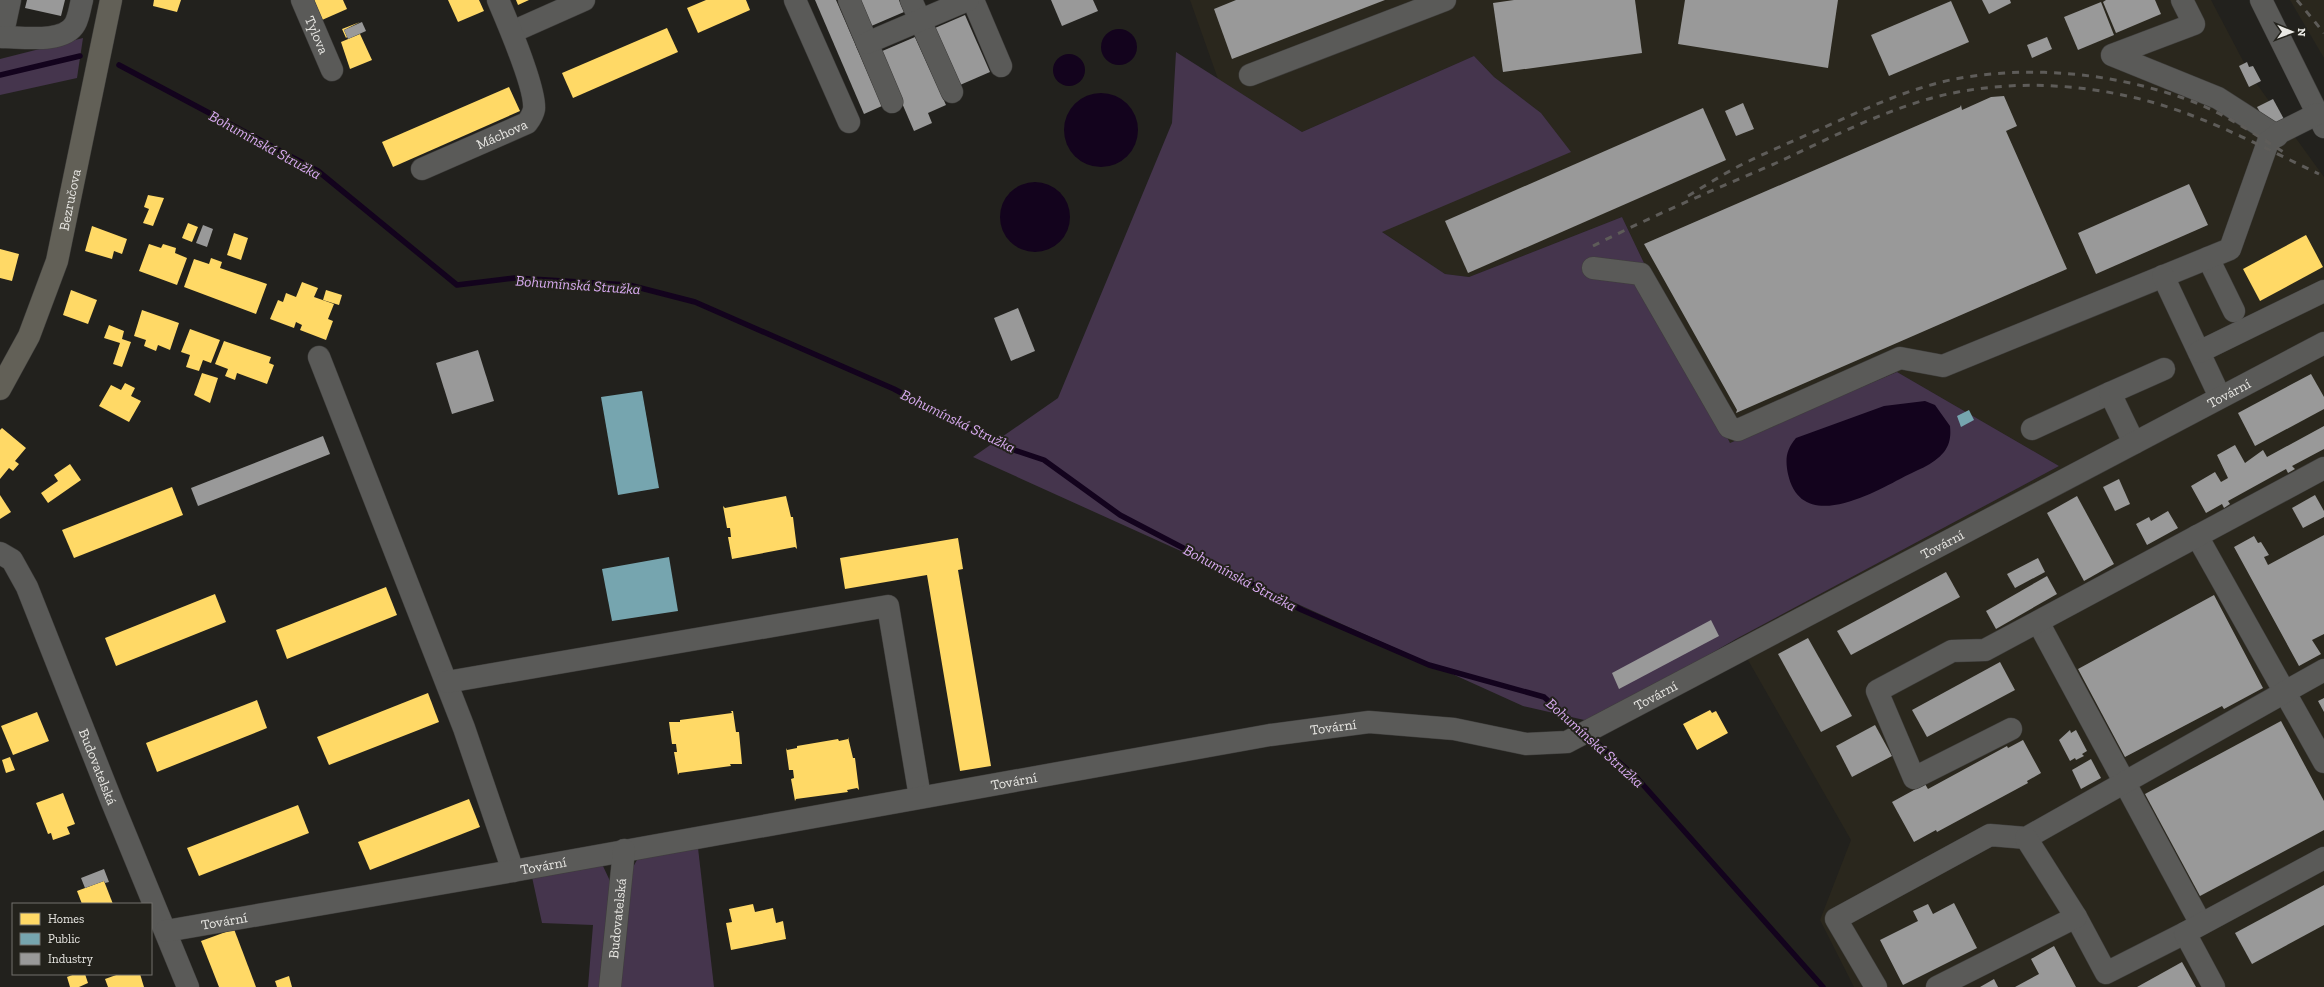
<svg xmlns="http://www.w3.org/2000/svg" width="2324" height="987" font-family="'Zilla Slab',serif">
<rect width="100%" height="100%" fill="#22211d"/>
<g fill="#2a271d">
<polygon points="1190,0 2211,0 2251,76 2324,177 2324,987 1854,987 1820,920 1851,840 1736,639 2059,466 1897,372 1730,443 1622,217 1469,277 1445,274 1381,231 1570,152 1541,113 1494,77 1474,56 1302,132 1218,79"/>
<polygon points="2290,0 2324,0 2324,58"/>
</g>
<g fill="#45354d">
<polygon points="83,38 77,78 0,95 0,59"/>
<polygon points="1176,52 1302,132 1474,56 1494,77 1541,113 1571,152 1382,232 1445,274 1469,277 1622,217 1730,443 1897,372 2059,466 1736,639 1593,722 1523,706 973,457 1058,398 1172,123"/>
<polygon points="698,848 714,987 616,987 626,880 638,858"/>
<polygon points="602,864 610,881 602,987 588,987 593,925 542,923 532,877"/>
</g>
<g fill="#13031d">
<circle cx="1119" cy="47" r="18"/>
<circle cx="1069" cy="70" r="16"/>
<circle cx="1101" cy="130" r="37"/>
<circle cx="1035" cy="217" r="35"/>
<path d="M1925 401 1935 405 1950 426C1951 436 1950 444 1944 452 1934 465 1914 471 1900 479 1869 495 1801 533 1788 474 1785 459 1786 450 1796 438L1884 406Z"/>
</g>
<g fill="#ffd966">
<polygon points="154,0 181,0 177,12 153,6"/>
<polygon points="314,0 343,0 347,9 322,20"/>
<polygon points="448,0 479,0 484,11 458,22"/>
<polygon points="516,0 529,0 518,5"/>
<polygon points="706,0 746,0 750,10 698,33 687,8"/>
<polygon points="360,22 344,30 347,37 346,38 342,29"/>
<polygon points="667,28 678,52 573,98 562,73"/>
<polygon points="360,34 372,60 350,69 341,42"/>
<polygon points="509,87 520,111 393,167 382,142"/>
<polygon points="148,195 164,198 153,226 143,223 149,209 144,207"/>
<polygon points="188,223 198,227 192,242 182,238"/>
<polygon points="92,226 127,239 122,254 114,251 112,259 85,251"/>
<polygon points="234,233 248,238 241,260 227,255"/>
<polygon points="2306,235 2323,267 2260,301 2243,269"/>
<polygon points="149,244 161,248 163,244 176,248 175,253 187,258 177,285 139,271"/>
<polygon points="0,249 19,254 12,281 0,278"/>
<polygon points="211,258 222,262 220,268 267,284 256,314 184,287 194,259 209,264"/>
<polygon points="302,282 318,288 314,297 334,304 328,319 333,321 326,340 300,330 302,325 296,322 294,328 270,319 278,300 283,302 286,293 296,297"/>
<polygon points="71,290 97,300 88,324 63,315"/>
<polygon points="326,290 342,295 339,305 323,300"/>
<polygon points="142,310 179,323 170,350 158,345 156,351 144,346 146,340 134,336"/>
<polygon points="109,325 124,331 122,339 131,342 122,367 113,364 120,343 104,338"/>
<polygon points="190,329 220,340 211,363 203,360 199,371 186,367 190,355 181,352"/>
<polygon points="224,341 271,357 269,363 274,365 267,384 237,373 235,380 225,376 228,369 215,364"/>
<polygon points="202,373 218,378 210,403 194,395"/>
<polygon points="125,383 135,388 131,396 141,401 129,422 99,406 111,385 121,390"/>
<polygon points="2,428 26,448 15,461 19,464 13,471 9,468 0,479 0,430"/>
<polygon points="70,464 81,480 48,503 41,493 58,481 54,475"/>
<polygon points="172,487 183,515 74,558 62,530"/>
<polygon points="0,495 11,512 0,519"/>
<polygon points="786,496 791,517 793,517 797,549 795,547 732,559 728,537 731,537 730,528 727,528 723,506 725,508"/>
<polygon points="958,538 963,569 958,570 991,766 960,771 927,575 845,589 840,558"/>
<polygon points="386,587 397,615 287,659 276,630"/>
<polygon points="215,594 226,622 116,666 105,638"/>
<polygon points="428,693 439,722 329,765 317,737"/>
<polygon points="257,700 267,728 157,772 146,743"/>
<polygon points="1710,710 1712,713 1716,711 1728,733 1697,750 1683,724"/>
<polygon points="731,711 733,711 736,732 739,732 742,764 730,764 731,766 679,773 678,775 674,752 677,752 676,744 672,744 669,722 680,722 680,720 732,713"/>
<polygon points="37,712 49,741 13,755 1,726"/>
<polygon points="848,737 853,758 855,758 859,790 857,788 847,790 848,792 796,799 795,801 791,779 794,778 793,770 789,770 786,748 787,750 797,748 797,746 838,739 839,741 848,739"/>
<polygon points="10,757 15,770 6,773 2,760"/>
<polygon points="63,793 75,824 67,827 70,834 53,840 51,833 48,834 36,803"/>
<polygon points="469,799 480,827 370,870 358,842"/>
<polygon points="298,805 309,833 199,876 187,848"/>
<polygon points="104,881 113,904 82,904 77,891"/>
<polygon points="753,904 755,912 773,908 776,923 783,921 786,939 731,950 726,923 732,922 729,909"/>
<polygon points="234,929 256,987 219,987 201,941"/>
<polygon points="75,974 85,974 88,983 79,987 70,987 67,977"/>
<polygon points="119,974 140,974 144,987 108,987 105,979"/>
<polygon points="289,976 292,987 277,987 275,981"/>
</g>
<g fill="#76a5af">
<polygon points="642,391 659,488 618,495 601,397"/>
<polygon points="1969,410 1974,420 1961,427 1957,416"/>
<polygon points="669,557 678,611 612,621 602,569"/>
</g>
<g fill="#999">
<polygon points="27,0 65,0 61,16 25,8"/>
<polygon points="815,0 836,0 882,106 864,114"/>
<polygon points="857,0 899,0 904,12 869,27"/>
<polygon points="1051,0 1093,0 1098,11 1062,26"/>
<polygon points="1236,0 1385,0 1232,59 1214,9"/>
<polygon points="1514,0 1635,0 1642,53 1503,72 1493,3"/>
<polygon points="1685,0 1838,0 1828,68 1678,44"/>
<polygon points="1982,0 2010,0 2011,3 1989,14"/>
<polygon points="2106,0 2155,0 2161,14 2116,33 2103,2"/>
<polygon points="1951,1 1969,42 1889,76 1871,35"/>
<polygon points="2101,2 2114,35 2078,50 2064,17"/>
<polygon points="965,15 990,72 960,85 935,28"/>
<polygon points="362,22 366,31 348,39 344,30"/>
<polygon points="915,37 946,105 928,113 932,123 914,131 880,52"/>
<polygon points="2047,37 2052,49 2032,58 2027,45"/>
<polygon points="2247,62 2249,67 2253,66 2261,81 2249,87 2239,66"/>
<polygon points="2004,96 2017,126 2006,131 2067,269 1736,413 1737,410 1644,244 1960,107 1961,105 1962,110 1991,97"/>
<polygon points="2273,99 2285,121 2270,129 2257,107"/>
<polygon points="1743,103 1754,129 1736,136 1725,111"/>
<polygon points="1703,108 1726,160 1468,273 1445,221"/>
<polygon points="2189,184 2208,225 2096,274 2078,233"/>
<polygon points="203,225 213,229 207,247 196,243"/>
<polygon points="1018,308 1035,351 1011,361 994,318"/>
<polygon points="478,350 494,401 452,414 436,363"/>
<polygon points="2311,374 2324,397 2324,409 2255,446 2238,413"/>
<polygon points="2324,426 2324,449 2292,466 2295,469 2288,473 2286,469 2228,501 2230,504 2224,508 2222,504 2206,513 2191,486 2215,472 2221,482 2228,478 2217,455 2235,445 2245,463 2263,450 2267,457"/>
<polygon points="323,436 330,454 198,506 191,488"/>
<polygon points="2119,479 2130,504 2115,511 2103,487"/>
<polygon points="2315,495 2324,511 2324,517 2303,528 2292,508"/>
<polygon points="2077,496 2114,564 2084,581 2047,513"/>
<polygon points="2168,511 2178,528 2147,545 2136,524 2149,517 2151,521"/>
<polygon points="2324,535 2324,634 2312,640 2321,654 2299,666 2234,547 2254,536 2258,543 2261,542 2269,555 2264,557 2268,565"/>
<polygon points="2038,558 2045,572 2015,588 2007,574"/>
<polygon points="1946,572 1960,597 1851,655 1837,631"/>
<polygon points="2047,576 2057,594 1996,629 1986,611"/>
<polygon points="2214,595 2263,688 2224,709 2222,706 2125,757 2078,669"/>
<polygon points="1711,620 1719,636 1619,689 1612,673"/>
<polygon points="1808,638 1852,716 1821,732 1778,654"/>
<polygon points="2000,662 2015,690 1927,737 1912,710"/>
<polygon points="2324,698 2324,712 2318,701"/>
<polygon points="2281,721 2324,801 2324,830 2200,896 2145,794"/>
<polygon points="1875,725 1892,756 1852,777 1836,746"/>
<polygon points="2070,730 2071,733 2076,730 2087,751 2082,754 2084,756 2076,760 2075,758 2070,761 2059,740"/>
<polygon points="2023,740 2041,773 2027,781 2028,783 1937,832 1936,830 1914,842 1892,802 1925,784 1928,789 2007,746 2008,748"/>
<polygon points="2091,759 2101,778 2081,789 2072,770"/>
<polygon points="104,869 109,882 105,883 104,881 85,888 81,878"/>
<polygon points="2324,885 2324,925 2252,964 2235,933"/>
<polygon points="1954,903 1977,948 1903,985 1880,940 1918,921 1913,911 1928,904 1933,914"/>
<polygon points="2054,946 2076,987 2015,987 2039,974 2031,959"/>
<polygon points="2182,962 2196,987 2137,987"/>
<polygon points="1994,979 1998,987 1980,987"/>
</g>
<g fill="none" stroke-linecap="round" stroke-linejoin="round">
<g stroke="#13031d" stroke-width="5.5">
<polyline points="119,65 318,171 457,285 515,278 629,285 695,302 894,389 999,445 1044,460 1120,515 1302,610 1429,665 1544,697 1581,730"/>
<polyline points="0,75 80,56"/>
<polyline points="1589,736 1637,778 1823,987"/>
</g>
<defs>
<g id="minor">
<path id="s1" d="M302 0 332 70"/>
<polyline points="795,0 849,122"/>
<polyline points="849,0 892,102"/>
<polyline points="911,0 952,92"/>
<polyline points="973,0 1001,66"/>
<polyline points="2182,0 2194,24 2112,55 2218,98 2277,136"/>
<polyline points="2261,0 2324,127"/>
<polyline points="512,32 584,0"/>
<polyline points="0,36 2,37 10,0"/>
<path d="M2 37C21 37 64 44 75 24 79 17 80 7 82 0"/>
<polyline points="867,43 968,0"/>
<polyline points="1250,75 1445,0"/>
<path id="s2" d="M422 169 527 123C530 119 533 115 534 109 536 89 507 21 498 0"/>
<polyline points="2208,258 2234,311"/>
<polyline points="1593,268 1641,274 1729,427 1738,430 1900,358 1943,366 2230,249 2268,142 2281,132 2317,114"/>
<polyline points="2163,276 2220,397"/>
<polyline points="2199,352 2324,291"/>
<polyline points="319,357 464,728 513,871"/>
<polyline points="2032,429 2110,393"/>
<polyline points="2134,443 2110,393 2164,369"/>
<polyline points="2197,536 2324,762"/>
<path id="s3" d="M0 553 12 560 27 587 112 802 188 987"/>
<polyline points="2038,622 2201,924"/>
<polyline points="447,682 888,606 920,797"/>
<polyline points="2011,729 1914,778 1877,691 1952,651 1985,650 2324,468"/>
<polyline points="2076,917 2106,973 2185,933"/>
<path id="s4" d="M166 931 513 871 1270 735 1369 722 1454 729 1526 744 1567 742 2324 343"/>
<path id="s5" d="M610 987 624 850"/>
<polyline points="1876,987 1836,919 1990,835 2026,838 2324,670"/>
<polyline points="1937,987 2076,917 2026,838"/>
<polyline points="2214,987 2185,933 2324,858"/>
</g>
<g id="major">
<path id="s6" d="M0 389 29 336 57 261 111 0"/>
</g>
</defs>
<use href="#minor" stroke="#3f3e3c" stroke-width="23"/>
<use href="#major" stroke="#3f3e3c" stroke-width="23"/>
<use href="#minor" stroke="#5a5a58" stroke-width="22"/>
<use href="#major" stroke="#626057" stroke-width="22"/>
<g stroke="#5e5c59" stroke-width="3" stroke-dasharray="7 7" stroke-linecap="butt">
<polyline points="2297,0 2324,33"/>
<path d="M1688 196C1708 184 1728 171 1749 161 1774 149 1800 138 1825 127 1867 108 1910 88 1955 79 2031 65 2111 73 2183 98 2219 110 2253 133 2285 153"/>
<path d="M1593 246C1652 216 1713 190 1774 164 1833 137 1894 104 1958 92 2017 81 2078 84 2136 98 2200 113 2260 146 2319 174"/>
</g>
</g>
<g text-anchor="middle" stroke-width="4" stroke-linejoin="round" paint-order="stroke">
<g font-size="14" fill="#e9e8e4" stroke="#23221c">
<text dy="5" stroke="none"><textPath href="#s1" startOffset="38">Tylova</textPath></text>
<text dy="5" stroke="none"><textPath href="#s2" startOffset="87">Máchova</textPath></text>
<text dy="5" stroke="none"><textPath href="#s6" startOffset="203">Bezručova</textPath></text>
<text dy="5" stroke="none"><textPath href="#s4" startOffset="2169">Tovární</textPath></text>
<text dy="5" stroke="none"><textPath href="#s4" startOffset="1845">Tovární</textPath></text>
<text dy="5" stroke="none"><textPath href="#s4" startOffset="1521">Tovární</textPath></text>
<text dy="5" stroke="none"><textPath href="#s4" startOffset="1185">Tovární</textPath></text>
<text dy="5" stroke="none"><textPath href="#s3" startOffset="238">Budovatelská</textPath></text>
<text dy="5" stroke="none"><textPath href="#s4" startOffset="861">Tovární</textPath></text>
<text dy="5" stroke="none"><textPath href="#s4" startOffset="383">Tovární</textPath></text>
<text dy="5" stroke="none"><textPath href="#s5" startOffset="69">Budovatelská</textPath></text>
<text dy="5" stroke="none"><textPath href="#s4" startOffset="59">Tovární</textPath></text>
</g>
<g font-size="15" font-style="italic" fill="#daacf3" stroke="#23221c">
<text transform="translate(265 145) rotate(29)" y="5">Bohumínská Stružka</text>
<text transform="translate(578 285) rotate(4)" y="5">Bohumínská Stružka</text>
<text transform="translate(958 421) rotate(26)" y="5">Bohumínská Stružka</text>
<text transform="translate(1240 578) rotate(28)" y="5">Bohumínská Stružka</text>
<text transform="translate(1595 743) rotate(42)" y="5">Bohumínská Stružka</text>
</g>
</g>
<rect x="12" y="903" width="140" height="72" fill="#23221c" stroke="#72716c"/>
<rect x="20" y="913" width="20" height="12" fill="#ffd966" stroke="#72716c"/>
<text x="48" y="923" font-size="12" fill="#e9e8e4">Homes</text>
<rect x="20" y="933" width="20" height="12" fill="#76a5af" stroke="#72716c"/>
<text x="48" y="943" font-size="12" fill="#e9e8e4">Public</text>
<rect x="20" y="953" width="20" height="12" fill="#999999" stroke="#72716c"/>
<text x="48" y="963" font-size="12" fill="#e9e8e4">Industry</text>
<g transform="translate(2292 32) rotate(91)" stroke="#23221c" stroke-width="3" paint-order="stroke">
<path d="M0-3L7 15L0 10L-7 15Z" fill="#e9e8e4"/>
<text y="-6" font-size="11" font-weight="bold" text-anchor="middle" fill="#e9e8e4">N</text>
</g>
</svg>
